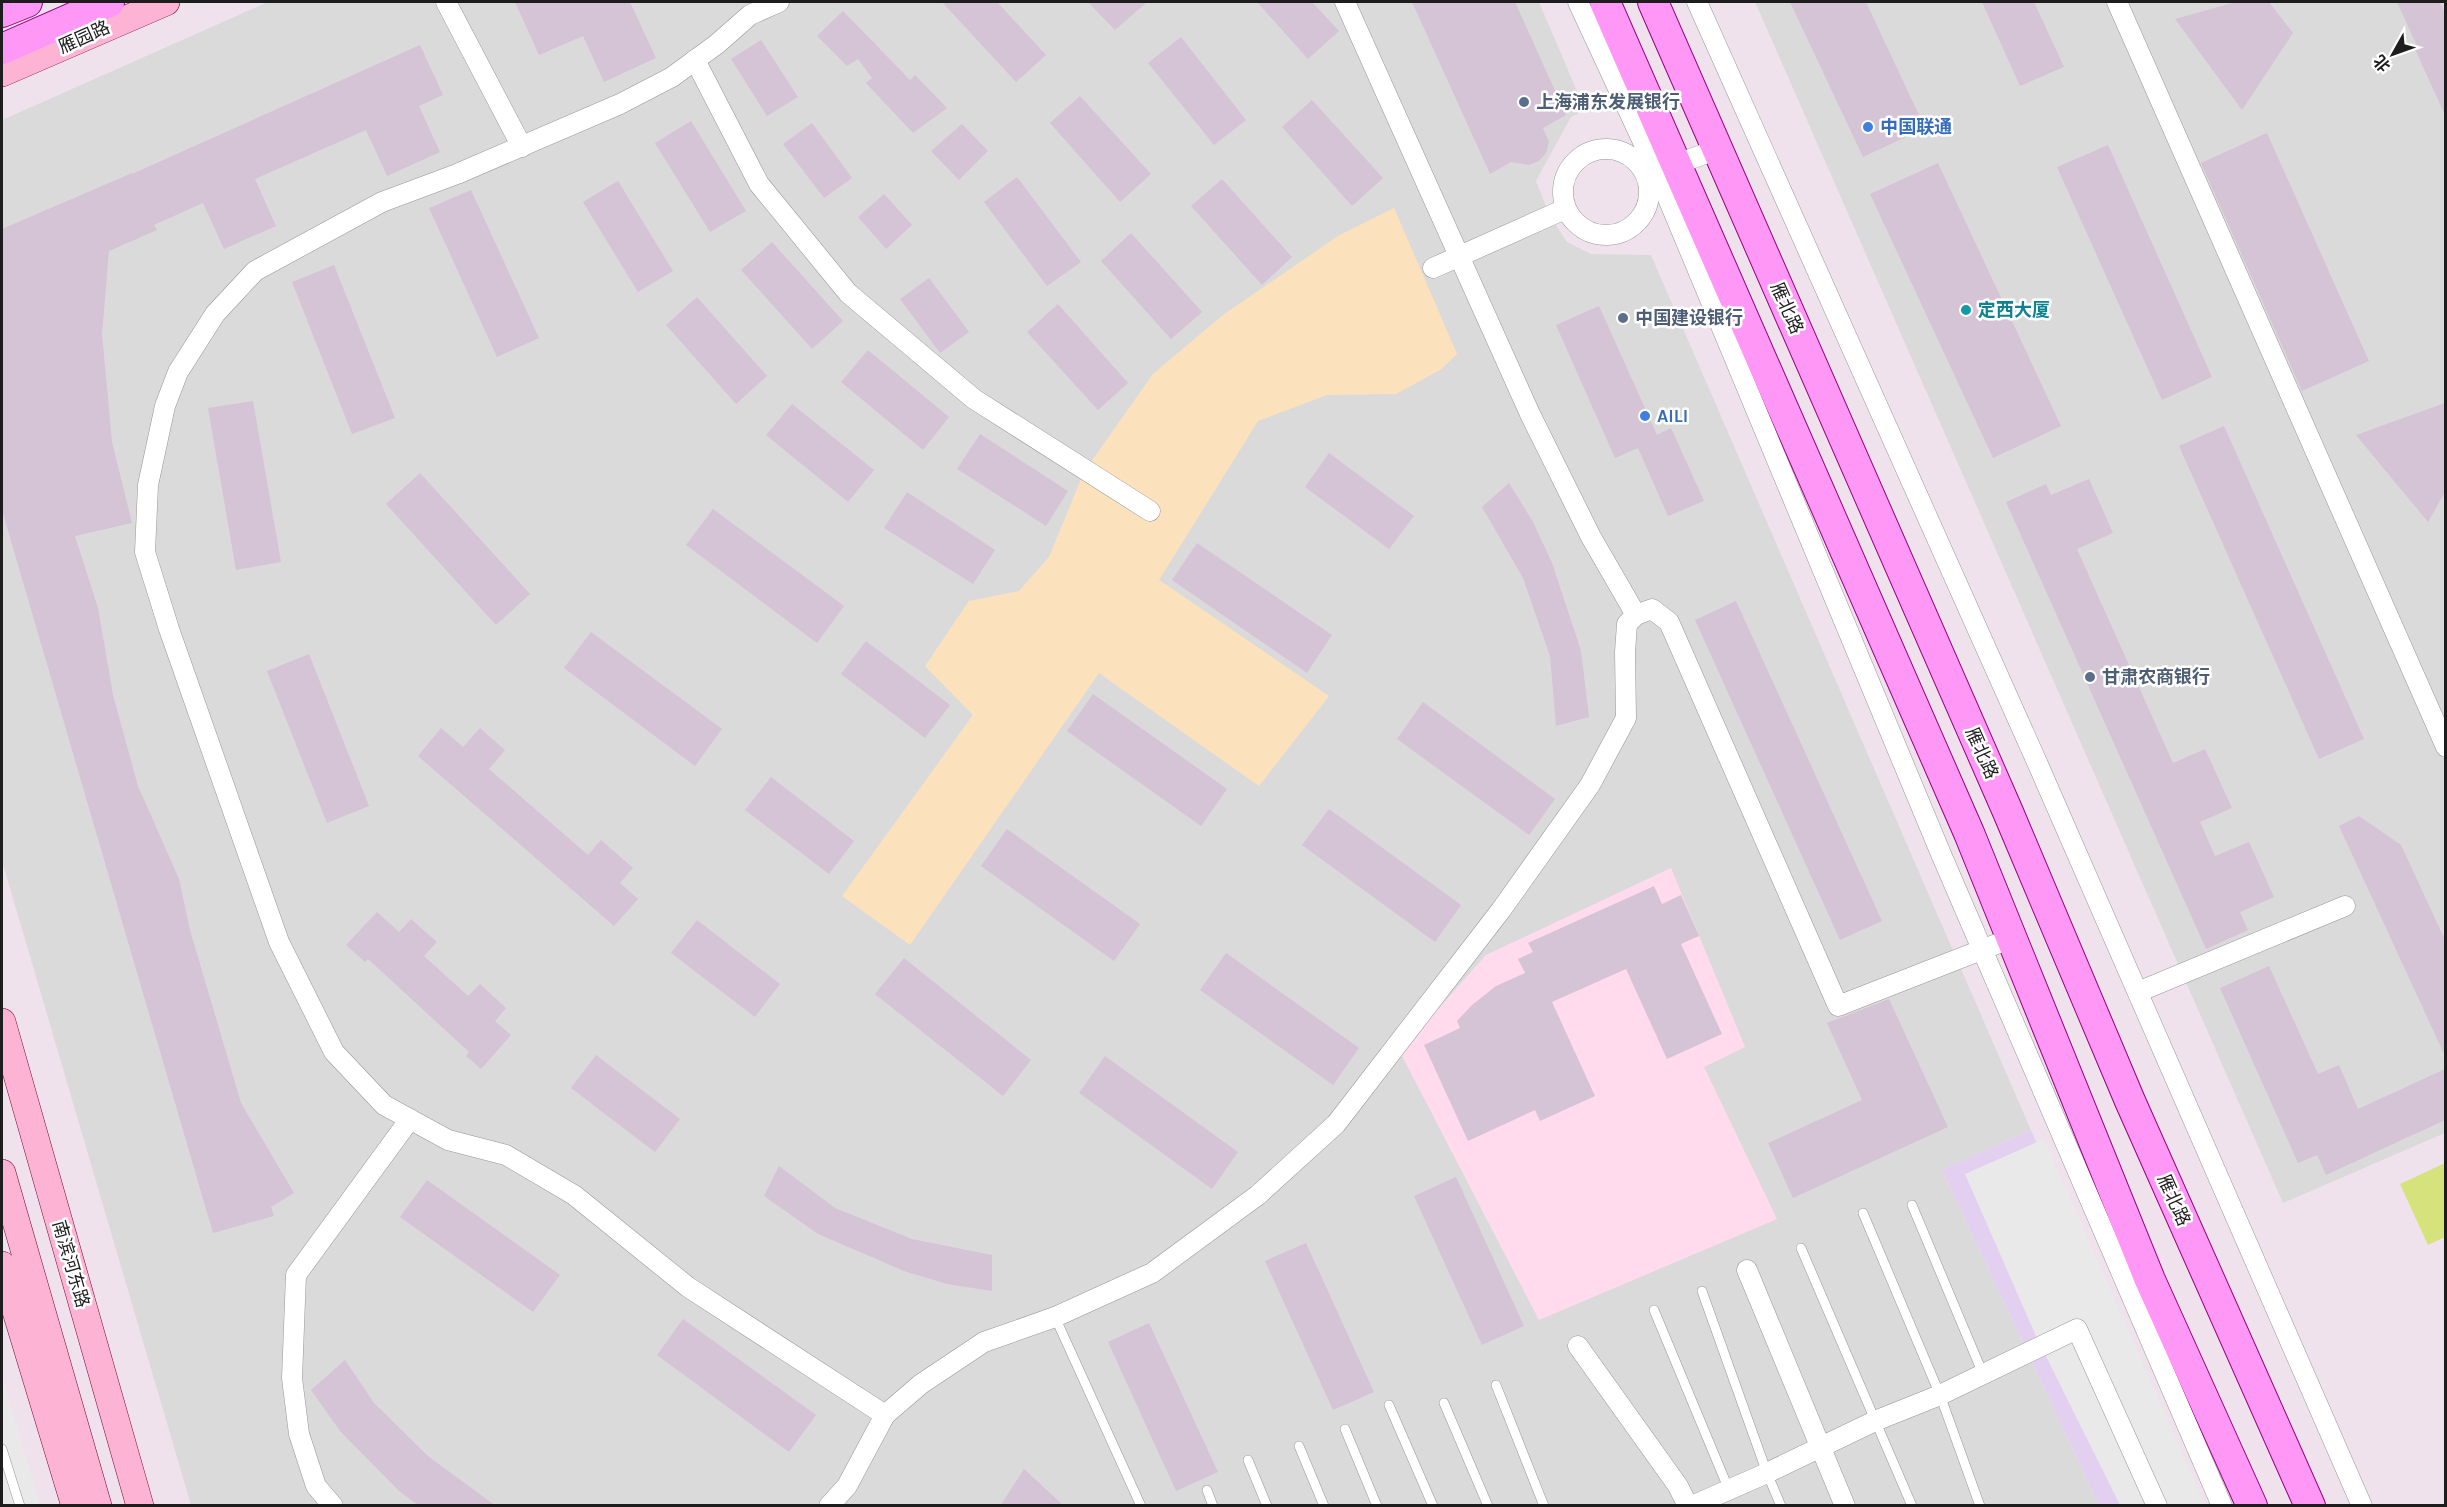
<svg xmlns="http://www.w3.org/2000/svg" width="2447" height="1507" font-family="Karla,'Noto Sans SC',sans-serif">
<rect width="100%" height="100%" fill="#efe2ed"/>
<g fill="#dbdadb">
<polygon points="268,2 1539,2 1585,110 1571,117 1536,181 1550,216 1567,242 1591,254 1651,255 2031,1130 1942,1170 2099,1505 191,1505 2,861 2,120"/>
<polygon points="1755,2 2445,2 2445,1133 2283,1203"/>
</g>
<polygon fill="#e3d0f1" points="2031,1130 2195,1505 2099,1505 1942,1170"/>
<polygon fill="#ffdbed" points="1671,868 1745,1047 1704,1067 1777,1219 1539,1320 1400,1052 1486,955"/>
<polygon fill="#fce2bc" points="1394,208 1457,354 1440,370 1396,394 1327,395 1258,421 1159,580 1329,696 1259,786 1099,673 910,945 842,896 973,715 925,666 969,601 1019,591 1049,557 1084,472 1153,374 1223,315 1338,236"/>
<polygon fill="#d6e37c" points="2445,1163 2445,1237 2428,1245 2400,1184"/>
<g fill="#e9e9e9">
<polygon points="2044,1139 2205,1505 2120,1505 2036,1336 1965,1174"/>
<polygon points="2,1376 40,1505 2,1505"/>
</g>
<g fill="#d5c3d6">
<polygon points="515,2 630,2 656,58 604,82 583,36 539,55"/>
<polygon points="942,2 997,2 1046,55 1016,82"/>
<polygon points="1088,2 1147,2 1115,30"/>
<polygon points="1257,2 1312,2 1339,31 1308,59"/>
<polygon points="1412,2 1515,2 1566,115 1543,128 1549,142 1546,153 1539,161 1529,165 1511,162 1490,174"/>
<polygon points="1790,2 1866,2 1925,128 1863,157"/>
<polygon points="1982,2 2034,2 2064,67 2020,86"/>
<polygon points="2236,2 2269,2 2293,33 2242,110 2175,19"/>
<polygon points="2397,2 2440,2 2445,14 2445,115 2414,47 2417,46"/>
<polygon points="843,11 910,80 915,75 947,108 913,133 866,83 872,78 858,59 847,66 817,36"/>
<polygon points="1181,37 1246,120 1214,145 1148,63"/>
<polygon points="761,40 798,97 767,116 731,59"/>
<polygon points="420,45 443,95 419,106 440,152 387,176 366,130 255,179 276,226 224,249 203,203 154,225 157,230 109,251 102,334 112,442 132,523 75,536 98,608 113,695 138,786 179,879 190,930 241,1103 294,1193 271,1207 274,1216 213,1233 2,510 2,229 132,173 132,174"/>
<polygon points="1080,96 1151,174 1120,202 1050,123"/>
<polygon points="1312,100 1383,178 1352,206 1282,127"/>
<polygon points="691,121 746,211 710,232 655,143"/>
<polygon points="812,123 852,178 824,198 783,144"/>
<polygon points="962,124 988,151 959,180 931,151"/>
<polygon points="2267,133 2369,361 2302,391 2201,163"/>
<polygon points="2108,145 2212,377 2162,400 2057,167"/>
<polygon points="1938,163 2061,426 1993,458 1870,194"/>
<polygon points="1017,177 1081,262 1047,286 984,202"/>
<polygon points="1222,179 1292,257 1262,285 1191,206"/>
<polygon points="618,181 673,271 638,292 583,202"/>
<polygon points="471,190 539,338 497,357 429,208"/>
<polygon points="884,194 912,225 886,249 858,217"/>
<polygon points="1131,233 1202,312 1171,339 1101,261"/>
<polygon points="772,242 843,321 812,349 741,270"/>
<polygon points="334,265 395,418 352,434 292,282"/>
<polygon points="929,278 969,332 940,353 900,299"/>
<polygon points="697,297 767,376 736,404 666,325"/>
<polygon points="1058,304 1128,383 1098,410 1027,332"/>
<polygon points="1599,306 1657,435 1671,428 1704,501 1668,516 1638,448 1615,458 1556,325"/>
<polygon points="868,350 949,417 923,450 841,382"/>
<polygon points="253,401 281,562 236,570 208,408"/>
<polygon points="2445,403 2445,492 2428,522 2356,435"/>
<polygon points="792,404 874,470 848,502 766,435"/>
<polygon points="2224,426 2364,739 2319,759 2179,446"/>
<polygon points="980,434 1068,491 1046,526 957,469"/>
<polygon points="1329,453 1414,516 1389,549 1305,487"/>
<polygon points="420,473 530,594 496,625 386,504"/>
<polygon points="2089,479 2113,533 2077,549 2173,763 2205,749 2232,808 2200,822 2215,856 2249,842 2274,897 2240,912 2248,930 2206,949 2006,502 2046,484 2051,495"/>
<polygon points="1509,483 1533,522 1552,563 1581,651 1589,717 1556,726 1550,656 1523,578 1482,507"/>
<polygon points="907,492 995,550 973,584 884,528"/>
<polygon points="713,509 844,606 817,643 686,545"/>
<polygon points="1197,543 1332,635 1307,673 1172,580"/>
<polygon points="1736,601 1882,921 1840,940 1695,620"/>
<polygon points="591,632 722,729 695,766 564,668"/>
<polygon points="866,641 950,705 925,738 841,674"/>
<polygon points="309,654 369,806 327,823 267,671"/>
<polygon points="1093,694 1227,789 1201,826 1067,731"/>
<polygon points="1423,702 1555,799 1529,835 1397,739"/>
<polygon points="441,728 463,747 480,728 505,750 489,769 588,855 601,840 633,868 620,883 638,899 614,926 418,756"/>
<polygon points="771,777 854,841 829,874 745,810"/>
<polygon points="1329,809 1461,905 1435,942 1302,845"/>
<polygon points="2359,816 2401,845 2445,940 2445,1056 2339,826"/>
<polygon points="1007,829 1140,924 1114,961 981,866"/>
<polygon points="1654,886 1662,904 1681,895 1699,936 1681,944 1722,1034 1667,1059 1626,969 1552,1002 1595,1096 1540,1121 1535,1110 1468,1141 1424,1045 1460,1028 1457,1021 1472,1005 1496,986 1525,973 1518,959 1533,952 1528,943"/>
<polygon points="377,912 399,932 411,919 437,942 424,956 468,996 480,984 506,1008 495,1021 511,1035 481,1069 466,1056 469,1052 368,959 365,962 346,945"/>
<polygon points="697,920 780,984 755,1017 671,953"/>
<polygon points="1226,953 1359,1048 1333,1085 1200,990"/>
<polygon points="904,958 1031,1060 1003,1096 875,994"/>
<polygon points="2269,966 2318,1074 2339,1065 2358,1109 2445,1069 2445,1120 2326,1175 2317,1155 2298,1163 2220,988"/>
<polygon points="1889,999 1948,1127 1793,1198 1768,1143 1862,1100 1827,1023"/>
<polygon points="596,1055 680,1119 655,1152 571,1088"/>
<polygon points="1105,1056 1238,1152 1212,1189 1079,1093"/>
<polygon points="779,1166 835,1208 912,1239 992,1255 992,1291 947,1284 904,1271 818,1234 764,1196"/>
<polygon points="1456,1177 1524,1326 1482,1345 1414,1196"/>
<polygon points="427,1180 560,1275 533,1312 400,1217"/>
<polygon points="1306,1243 1374,1392 1333,1410 1265,1261"/>
<polygon points="683,1319 816,1415 789,1452 657,1355"/>
<polygon points="1149,1323 1218,1472 1176,1491 1108,1342"/>
<polygon points="345,1360 374,1403 429,1457 496,1506 419,1506 399,1491 340,1431 311,1390"/>
<polygon points="1024,1469 1064,1506 1000,1506"/>
</g>
<g fill="none" stroke-linecap="round" stroke-linejoin="round">
<defs>
<g id="lane">
<polyline points="1912,1205 1983,1374"/>
<polyline points="1863,1213 1940,1395 1980,1506"/>
<polyline points="1801,1248 1912,1506"/>
<polyline points="1702,1291 1767,1473 1781,1506"/>
<polyline points="1654,1310 1729,1490"/>
<polyline points="1055,1317 1141,1506"/>
<polyline points="1496,1385 1544,1506"/>
<polyline points="1444,1403 1488,1506"/>
<polyline points="1389,1405 1433,1506"/>
<polyline points="1345,1429 1377,1506"/>
<polyline points="1299,1446 1324,1506"/>
<polyline points="2,1449 20,1506"/>
<polyline points="1248,1460 1267,1506"/>
<polyline points="1207,1490 1213,1506"/>
</g>
<g id="street">
<polyline points="446,2 522,147"/>
<polyline points="779,2 750,15 717,44 672,77 620,104 457,174 382,202 255,271 215,314 178,372 165,406 148,485 145,552 169,629 279,942 334,1052 384,1105 448,1140 506,1155 574,1195 688,1287 885,1415"/>
<polyline points="1345,2 1530,414 1591,537 1636,615"/>
<polyline points="1578,2 1657,172 1941,854 2222,1506"/>
<polyline points="1697,2 2040,769 2362,1506"/>
<polyline points="2117,2 2446,747"/>
<polyline points="695,60 759,184 848,293 974,399 1150,511"/>
<circle cx="1606" cy="192" r="43"/>
<polyline points="1666,168 1718,149"/>
<polyline points="1433,268 1565,209"/>
<polyline points="2138,992 2345,906"/>
<polyline points="1747,1270 1845,1506"/>
<polyline points="1578,1346 1678,1486 1688,1506"/>
<polyline points="333,1506 316,1486 299,1434 292,1378 296,1275 410,1119"/>
<polyline points="829,1506 847,1486 885,1415 921,1384 984,1342 1055,1317 1152,1273 1258,1195 1336,1124 1501,910 1590,785 1626,718 1625,652 1627,624 1636,615 1652,609 1669,622 1838,1006 2012,938"/>
<polyline points="1692,1506 1767,1473 1875,1421 1940,1395 2077,1329 2157,1506"/>
</g>
<g id="secondary">
<polyline points="2,73 166,2"/>
<polyline points="2,1022 140,1506"/>
<polyline points="2,1173 98,1506"/>
<polyline points="2,1265 75,1506"/>
</g>
<g id="primary">
<polyline points="1605,2 1969,833 2150,1280 2252,1506"/>
<polyline points="1653,2 2008,812 2130,1101 2310,1506"/>
<polyline points="2,12 27,2"/>
<polyline points="2,49 109,2"/>
</g>
</defs>
<use href="#lane" stroke="#979797" stroke-width="10"/>
<use href="#street" stroke="#979797" stroke-width="21"/>
<use href="#secondary" stroke="#78002e" stroke-width="28"/>
<use href="#primary" stroke="#96007b" stroke-width="32"/>
<use href="#lane" stroke="#fff" stroke-width="9"/>
<use href="#street" stroke="#fff" stroke-width="20"/>
<use href="#secondary" stroke="#fdb3d3" stroke-width="27"/>
<use href="#primary" stroke="#ff97f6" stroke-width="30"/>
</g>
<g fill="#5c6f8a" stroke="#fff" stroke-width="2">
<circle cx="1524" cy="102" r="6"/>
<circle cx="1623" cy="318" r="6"/>
<circle cx="2090" cy="677" r="6"/>
</g>
<g fill="#3f7fe0" stroke="#fff" stroke-width="2">
<circle cx="1868" cy="127" r="6"/>
<circle cx="1645" cy="416" r="6"/>
</g>
<circle fill="#0f9aa8" stroke="#fff" stroke-width="2" cx="1966" cy="310" r="6"/>
<g text-anchor="middle" stroke-width="5" stroke-linejoin="round" paint-order="stroke">
<g font-size="18" fill="#1d1d1d" stroke="#fff">
<text transform="translate(84 37) rotate(-24)" y="6">雁园路</text>
<text transform="translate(1787 308) rotate(66)" y="6">雁北路</text>
<text transform="translate(1982 753) rotate(66)" y="6">雁北路</text>
<text transform="translate(2174 1200) rotate(66)" y="6">雁北路</text>
<text transform="translate(71 1264) rotate(74)" y="6">南滨河东路</text>
</g>
<g font-size="18" font-weight="bold" fill="#4e5e75" stroke="#fff" text-anchor="start">
<text x="1536" y="108">上海浦东发展银行</text>
<text x="1635" y="324">中国建设银行</text>
<text x="2102" y="683">甘肃农商银行</text>
</g>
<g font-size="18" font-weight="bold" fill="#366cbe" stroke="#fff" text-anchor="start">
<text x="1880" y="133">中国联通</text>
<text x="1657" y="422">AILI</text>
</g>
<g font-size="18" font-weight="bold" fill="#0d838f" stroke="#fff" text-anchor="start">
<text x="1978" y="316">定西大厦</text>
</g>
</g>
<rect width="2447" height="1507" fill="none" stroke="#1d1d1d" stroke-width="6"/>
<g transform="translate(2393 54) rotate(230)" stroke="#ffffff" stroke-width="4.5" paint-order="stroke">
<path d="M0-4.5L10 22L0 15L-10 22Z" fill="#1d1d1d"/>
<text y="-9" font-size="16" font-weight="bold" text-anchor="middle" fill="#1d1d1d">北</text>
</g>
</svg>
